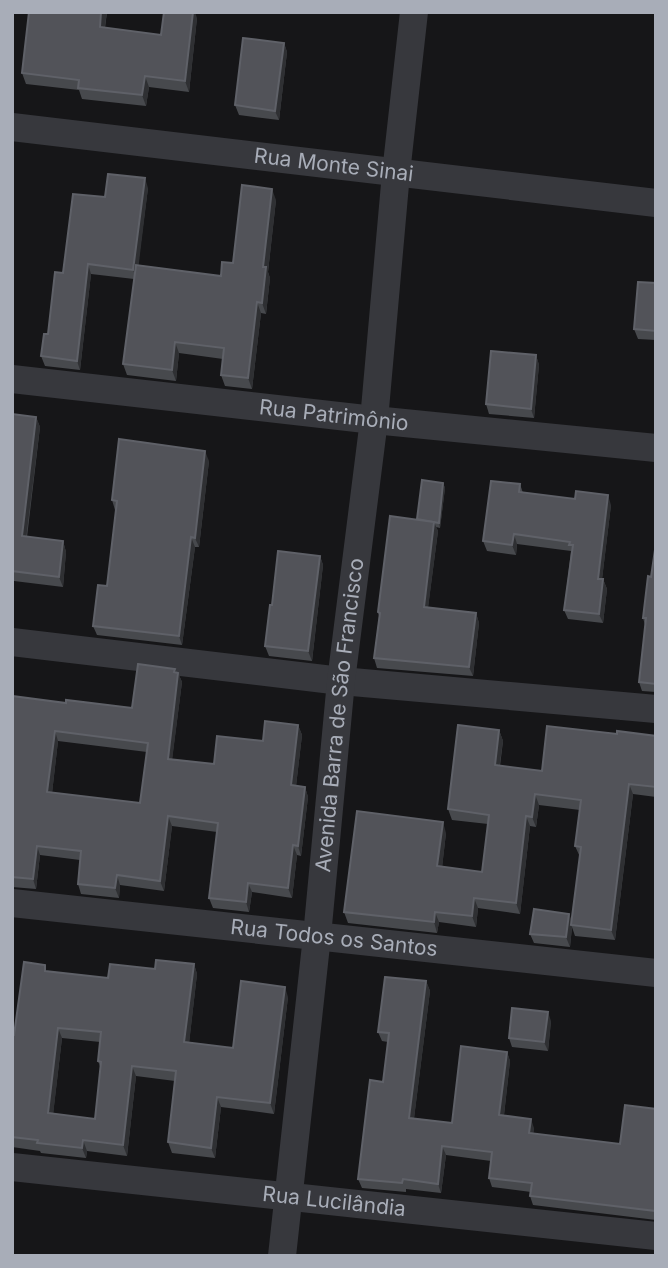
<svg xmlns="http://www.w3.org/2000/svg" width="668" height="1268" font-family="Inter,sans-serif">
<rect width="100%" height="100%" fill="#161618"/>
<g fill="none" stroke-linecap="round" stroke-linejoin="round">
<g stroke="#37383d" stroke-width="28">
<path id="s1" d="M12 127 656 203"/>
<path id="s2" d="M12 379 374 420 656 448"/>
<polyline points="12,642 341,681 656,709"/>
<path id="s3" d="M12 903 656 973"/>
<path id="s4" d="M12 1167 656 1236"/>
<path id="s5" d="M282 1256 317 936 341 681 374 420 396 173 414 12"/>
</g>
</g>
<g fill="#47494d" fill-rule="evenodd">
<polygon points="107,12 105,28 161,35 197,18 189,92 149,87 146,106 82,99 79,90 26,84 22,73"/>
<polygon points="284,43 287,52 279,120 239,115 235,105"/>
<polygon points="148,188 138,265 221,276 233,263 276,200 268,272 270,278 266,314 261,313 252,389 225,386 221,375 223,359 179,353 176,381 127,375 123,364 134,279 91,274 80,370 45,366 41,356 48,334 63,273 105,197"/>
<polygon points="656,283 656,340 638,339 634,329"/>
<polygon points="536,355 539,365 534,418 489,414 486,404"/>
<polygon points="12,414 36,417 40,427 27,537 63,541 66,552 63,587 14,581 12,595"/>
<polygon points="209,461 199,547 195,547 182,645 97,635 93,626 107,586 116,510 115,510 112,500"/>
<polygon points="443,483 445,488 440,528 436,527 438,531 428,607 476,613 479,623 473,676 377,668 374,658 379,616 378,612 417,519"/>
<polygon points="520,484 523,493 611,505 602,579 603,579 607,589 603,623 568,619 564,610 571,551 517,544 516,555 487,551 483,541"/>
<polygon points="656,543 656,692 642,691 639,682 645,625 643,618 651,577"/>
<polygon points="320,556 323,565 312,661 269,656 265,646 272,605"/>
<path d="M176 672 178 673 182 682 172 759 214 764 298 725 302 735 296 786 305 787 308 797 301 856 297 855 292 898 252 892 249 912 213 908 209 898 217 832 172 826 164 891 120 885 119 898 81 894 78 884 80 860 40 855 36 889 12 887V696L66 703 132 708ZM58 741 147 752 140 803 52 793Z"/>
<polygon points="499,730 503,741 500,766 542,771 617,734 656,736 656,797 633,794 615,940 575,936 572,927 570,947 534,943 530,934 572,921 580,857 575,846 580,810 539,805 536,827 530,826 520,914 478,908 476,927 439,922 437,933 348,923 344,912 446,833 442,867 482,872 488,824 452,820 448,809"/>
<path d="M194 964 197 974 189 1043 233 1048 288 997 274 1114 221 1107 215 1158 172 1153 168 1142 175 1081 136 1076 127 1156 87 1151 86 1158 41 1153 40 1151 12 1147V1035H14L48 971 108 978 155 969ZM62 1038 100 1042 98 1061 101 1069 95 1119 53 1114Z"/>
<polygon points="426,981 430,991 414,1118 452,1123 507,1052 510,1061 504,1115 534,1128 533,1134 620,1144 656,1109 656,1220 533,1205 530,1196 531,1192 492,1187 489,1178 491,1161 446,1155 441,1193 406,1189 406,1192 362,1188 358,1179 383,1082 388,1042 382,1041 378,1032"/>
<polygon points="551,1021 548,1051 512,1047 509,1038"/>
</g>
<g fill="#2f3033">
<polygon points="101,12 107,12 103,38 100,27"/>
<polygon points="193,12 195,12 197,18 189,92 185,81"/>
<polygon points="284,43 287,52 279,120 275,111"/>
<polygon points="145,76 149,87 146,106 142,95"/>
<polygon points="145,178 148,188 137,279 133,270"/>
<polygon points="272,189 276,200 268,272 270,278 266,314 262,303 263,267"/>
<polygon points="88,264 91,274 80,370 77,361"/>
<polygon points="257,302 261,313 252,389 248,378"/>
<polygon points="175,342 179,353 176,381 172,370"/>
<polygon points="536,355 539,365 534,418 531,409"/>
<polygon points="36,417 40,427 25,547 22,536"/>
<polygon points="205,451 209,461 199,547 195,538"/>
<polygon points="443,483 445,488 440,528 439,523"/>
<polygon points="608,495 611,505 601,588 598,579"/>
<polygon points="434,522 438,531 427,616 424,607"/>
<polygon points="514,534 517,544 516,555 512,545"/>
<polygon points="191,537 195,547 182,645 179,636"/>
<polygon points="63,541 66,552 63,587 59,577"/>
<polygon points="320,556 323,565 312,661 308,651"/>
<polygon points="603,579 607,589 603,623 599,614"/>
<polygon points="476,613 479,623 473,676 469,667"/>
<polygon points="175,669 178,677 178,673 182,682 171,769 168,759"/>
<polygon points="298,725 302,735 295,795 291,785"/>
<polygon points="499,730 503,741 498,776 495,765"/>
<polygon points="55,731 58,741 51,802 47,792"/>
<polygon points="629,784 633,794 615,940 611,930"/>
<polygon points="305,787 308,797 301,856 298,846"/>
<polygon points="535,794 539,805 536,827 532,817"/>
<polygon points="168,816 172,826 164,891 160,881"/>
<polygon points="526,816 530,826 520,914 516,903"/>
<polygon points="443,822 446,833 441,877 437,866"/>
<polygon points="293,845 297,855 292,898 288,888"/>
<polygon points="37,846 40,855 36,889 33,879"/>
<polygon points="117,875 120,885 119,898 115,888"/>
<polygon points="248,883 252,892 249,912 246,902"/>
<polygon points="474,898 478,908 476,927 472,916"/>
<polygon points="435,912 439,922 437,933 434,922"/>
<polygon points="569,914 573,923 571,925 572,927 570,947 566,937"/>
<polygon points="194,964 197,974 188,1053 184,1042"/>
<polygon points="426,981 430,991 413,1127 409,1118"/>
<polygon points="285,987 288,997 274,1114 270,1103"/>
<polygon points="548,1012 551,1021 548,1051 544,1042"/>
<polygon points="58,1028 62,1038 52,1124 48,1113"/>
<polygon points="507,1052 510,1061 503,1124 499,1115"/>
<polygon points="132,1066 136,1076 127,1156 123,1145"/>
<polygon points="217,1097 221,1107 215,1158 211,1148"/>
<polygon points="531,1119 534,1128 532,1143 529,1133"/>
<polygon points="83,1140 87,1151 86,1158 82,1148"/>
<polygon points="442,1146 446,1155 441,1193 438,1184"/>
</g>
<g fill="#525359" stroke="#5f6168" stroke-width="2" fill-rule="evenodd">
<polygon points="29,12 101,12 100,27 161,35 164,12 193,12 185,81 145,76 142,95 78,88 79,80 22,73"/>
<polygon points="243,38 284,43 275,111 235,105"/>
<polygon points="108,174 145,178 133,270 88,264 77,361 41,356 44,334 48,334 55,272 63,273 73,194 105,197"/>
<polygon points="242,185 272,189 263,267 266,267 262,303 257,302 248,378 221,375 224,348 175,342 172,370 123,364 136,265 221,276 222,262 233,263"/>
<polygon points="638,282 656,283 656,331 634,329"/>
<polygon points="491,351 536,355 531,409 486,404"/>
<polygon points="12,414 36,417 22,536 63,541 59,577 12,571"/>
<polygon points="119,439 205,451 195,538 191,537 179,636 93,626 98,585 107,586 117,501 112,500"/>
<polygon points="422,480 443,483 439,523 417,519"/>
<polygon points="491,481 520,484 519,492 575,499 576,491 608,495 598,579 603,579 599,614 564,610 573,545 569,545 570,542 514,534 512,545 483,541"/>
<polygon points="390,516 434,522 424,607 476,613 469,667 374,658 380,613 378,612"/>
<polygon points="656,543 656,684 639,682 646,618 643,618 648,576 651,577"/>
<polygon points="278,551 320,556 308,651 265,646 270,605 272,605"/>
<path d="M138 664 175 669 174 672 178 673 168 759 214 764 217 736 263 741 265 721 298 725 291 785 305 787 298 846 293 845 288 888 248 883 246 902 209 898 218 823 168 816 160 881 117 875 115 888 78 884 81 851 37 846 33 879 12 877V696L66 703V700L132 708ZM55 731 148 743 140 803 47 792Z"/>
<polygon points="458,725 499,730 495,765 542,771 547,726 617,734 617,731 656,736 656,787 629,784 611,930 571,925 581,847 575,846 581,800 535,794 532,817 526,816 516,903 474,898 472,916 435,912 434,922 344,912 357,811 443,822 437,866 482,872 489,815 448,809"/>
<polygon points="534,909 569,914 566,937 530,934"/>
<path d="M156 960 194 964 184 1042 233 1048 241 981 285 987 270 1103 217 1097 211 1148 168 1142 176 1071 132 1066 123 1145 83 1140 82 1148 37 1143 38 1140 12 1137V1035H14L24 962 45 965V971L108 978 110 964 155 969ZM58 1028 101 1032 98 1061 101 1062 95 1119 48 1113Z"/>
<polygon points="385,977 426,981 409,1118 452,1123 461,1046 507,1052 499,1115 531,1119 529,1133 620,1144 625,1105 656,1109 656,1211 530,1196 532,1183 489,1178 492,1152 442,1146 438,1184 403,1179 402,1183 358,1179 370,1080 383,1082 389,1033 378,1032"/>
<polygon points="512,1008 548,1012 544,1042 509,1038"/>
</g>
<g text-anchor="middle" stroke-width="6" stroke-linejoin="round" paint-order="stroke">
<g font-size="21" fill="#a8adb8" stroke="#111113">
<text dy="7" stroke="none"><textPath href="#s1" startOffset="324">Rua Monte Sinai</textPath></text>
<text dy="7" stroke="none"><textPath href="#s2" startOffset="324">Rua Patrimônio</textPath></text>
<text dy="7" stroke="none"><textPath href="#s5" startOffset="544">Avenida Barra de São Francisco</textPath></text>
<text dy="7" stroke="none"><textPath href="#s3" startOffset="324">Rua Todos os Santos</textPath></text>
<text dy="7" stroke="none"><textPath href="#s4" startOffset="324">Rua Lucilândia</textPath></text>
</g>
</g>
<rect width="668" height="1268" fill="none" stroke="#a8adb8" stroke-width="28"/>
</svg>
